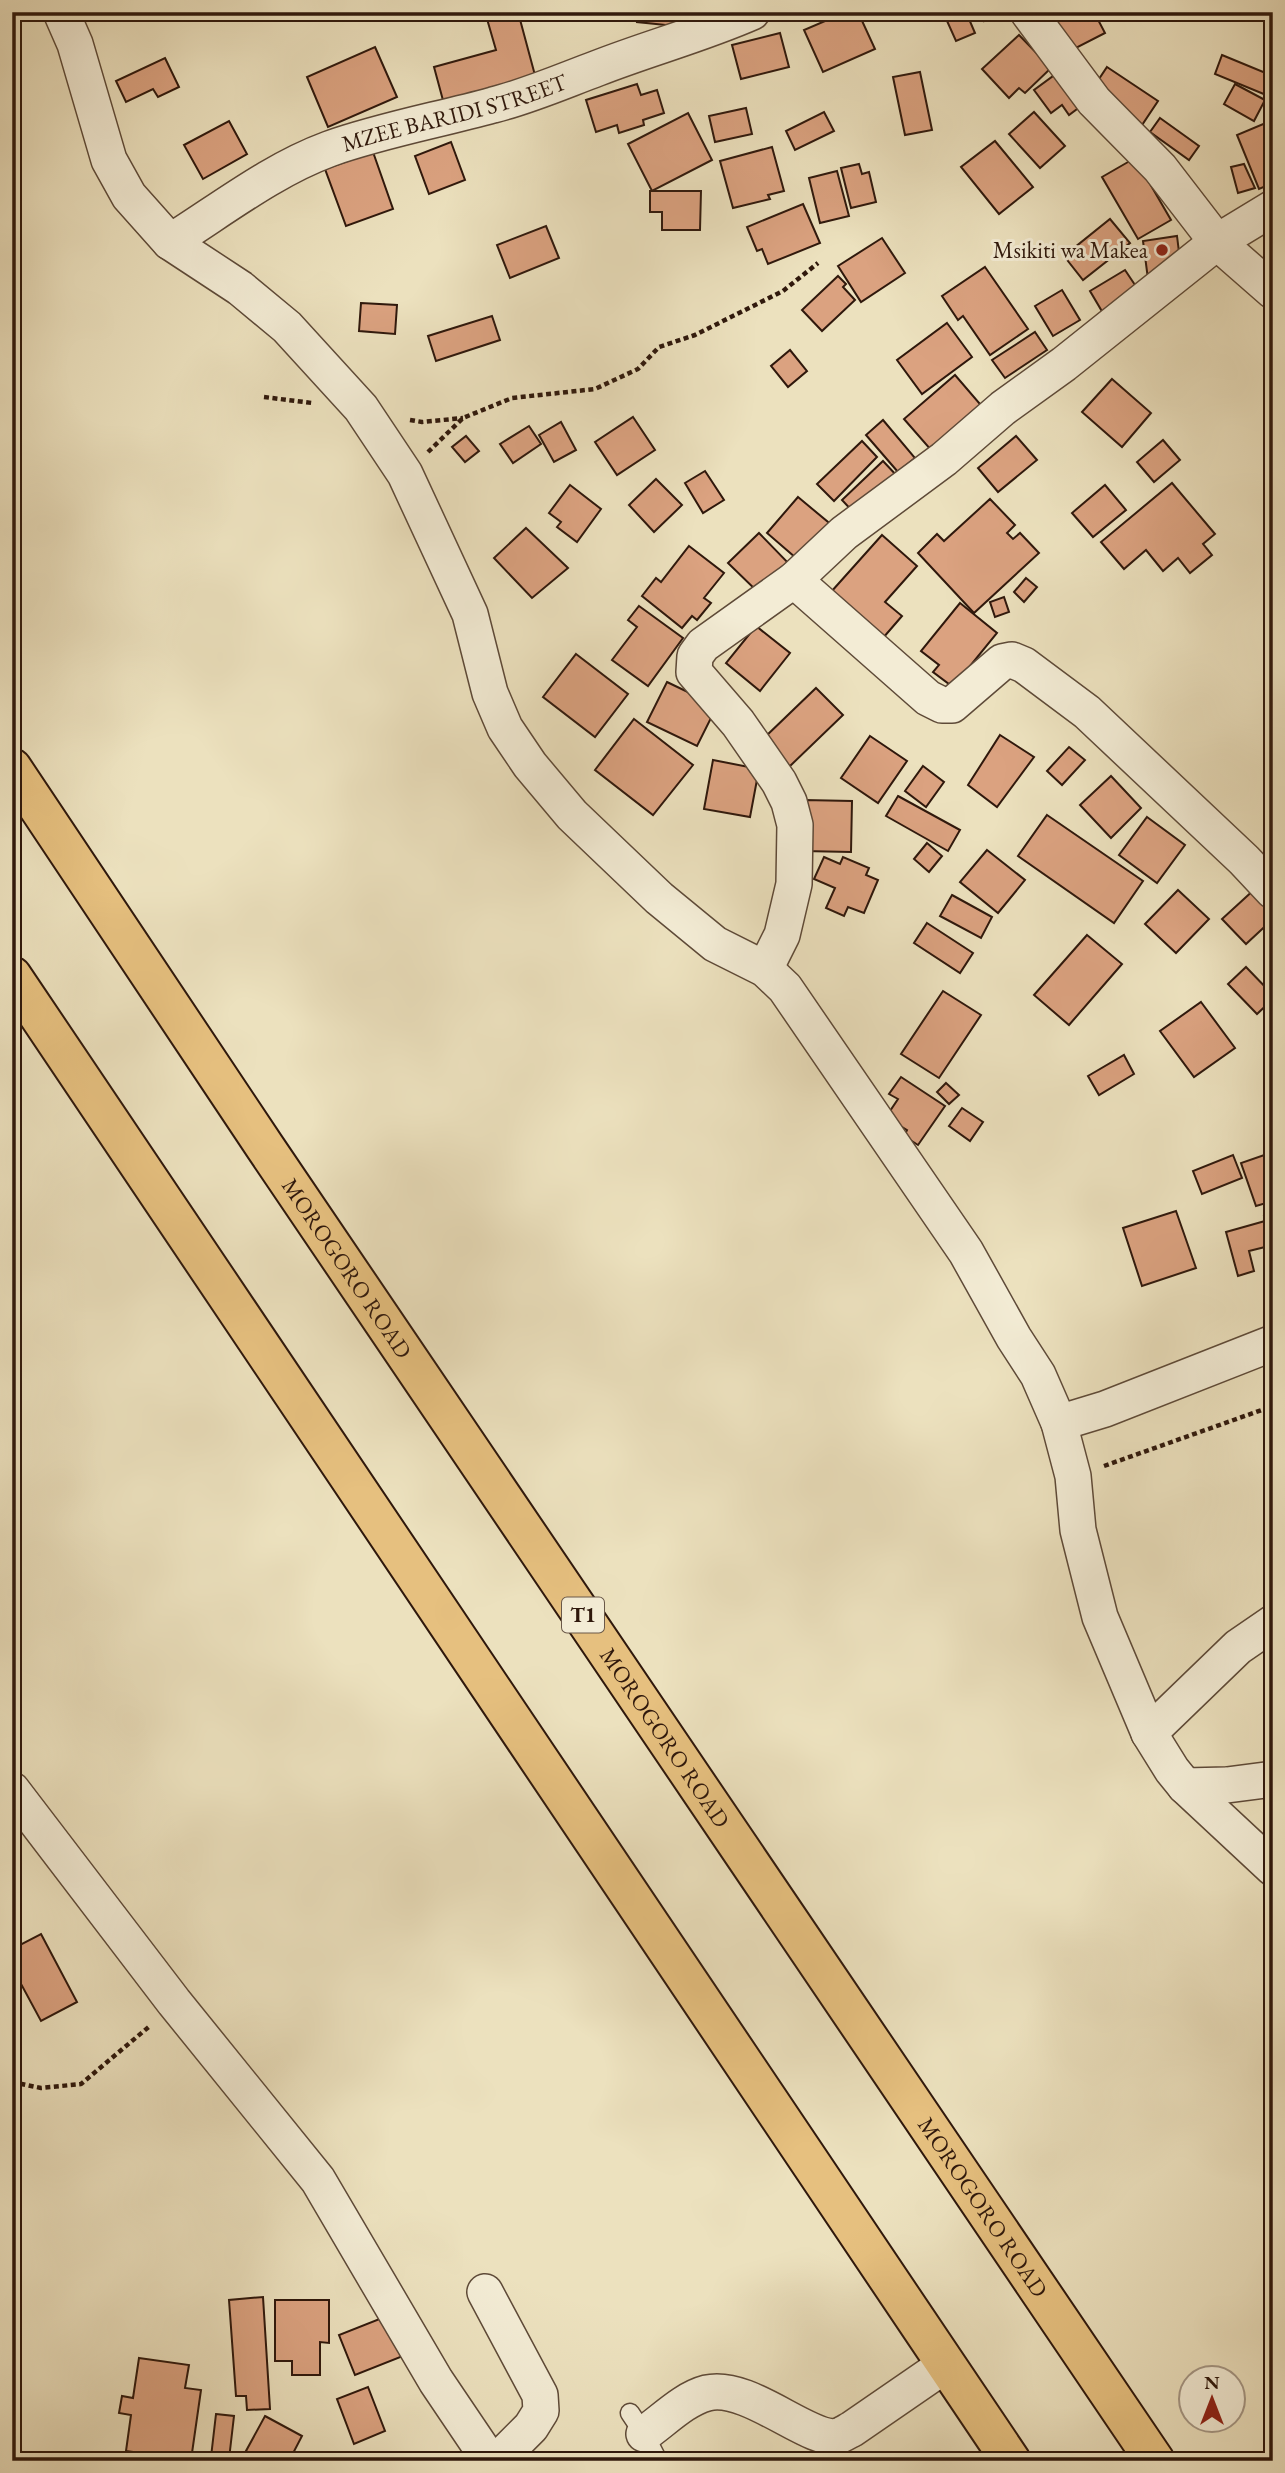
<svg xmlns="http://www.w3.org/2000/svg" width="1285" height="2473" font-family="'EB Garamond',serif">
<rect width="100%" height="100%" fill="#ece1be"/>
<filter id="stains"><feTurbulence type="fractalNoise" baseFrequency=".00286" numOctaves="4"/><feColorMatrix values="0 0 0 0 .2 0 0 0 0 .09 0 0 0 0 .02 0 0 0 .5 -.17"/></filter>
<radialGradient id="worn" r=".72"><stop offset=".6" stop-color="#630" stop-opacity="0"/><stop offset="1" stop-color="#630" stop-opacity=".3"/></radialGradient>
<g fill="#dba280" stroke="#2f180c" stroke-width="2">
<polygon points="485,12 518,12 536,79 444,104 434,67 496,50"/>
<polygon points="638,12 677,12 675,26 637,22"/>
<polygon points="846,12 858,12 875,49 823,72 804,30"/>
<polygon points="943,12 966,12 975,33 956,41"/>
<polygon points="979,12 998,12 984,21"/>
<polygon points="1052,12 1094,12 1105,33 1072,50"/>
<polygon points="780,33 789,67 741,79 732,45"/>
<polygon points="1019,35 1051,68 1025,93 1019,88 1009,98 982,69"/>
<polygon points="375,47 397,97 328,127 307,77"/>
<polygon points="1222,55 1273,76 1271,97 1215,74"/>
<polygon points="165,58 179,87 158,97 153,89 126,102 116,81"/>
<polygon points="1107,67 1158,101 1142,125 1091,91"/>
<polygon points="1060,71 1085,103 1069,115 1062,105 1051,113 1034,90"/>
<polygon points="920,72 932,130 905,135 893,77"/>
<polygon points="637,84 641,95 657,90 664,113 643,120 644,125 619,133 617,125 596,132 586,100"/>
<polygon points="1235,84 1265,100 1254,121 1224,104"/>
<polygon points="746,108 752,134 715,142 709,116"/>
<polygon points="824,112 834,131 795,150 786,131"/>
<polygon points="1034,112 1065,146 1040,168 1009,134"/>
<polygon points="688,113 712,160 652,191 628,144"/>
<polygon points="1160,118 1199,146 1189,160 1150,132"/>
<polygon points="1273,120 1273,183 1259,189 1237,135"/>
<polygon points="229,121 247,154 203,179 184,145"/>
<polygon points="995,141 1033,187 999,214 961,167"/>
<polygon points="451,142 465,180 429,194 415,156"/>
<polygon points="772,147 784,191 768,195 770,199 733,208 720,161"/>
<polygon points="373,152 393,209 346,226 325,169"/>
<polygon points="1135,158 1171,220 1138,239 1102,177"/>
<polygon points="859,164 862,174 869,172 876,202 851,208 841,168"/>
<polygon points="1244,164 1255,188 1238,193 1231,167"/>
<polygon points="837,171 849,216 820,223 809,178"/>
<polygon points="650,191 701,191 700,230 662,230 662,212 650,212"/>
<polygon points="803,204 820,243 768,264 762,249 757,251 747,227"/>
<polygon points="1110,219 1130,243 1083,280 1064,256"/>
<polygon points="546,226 559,258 510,278 497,245"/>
<polygon points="1177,236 1180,260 1148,279 1143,241"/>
<polygon points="882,238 905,273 861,302 838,266"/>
<polygon points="985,267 1028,329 990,355 963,316 958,320 942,296"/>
<polygon points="1125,270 1139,291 1103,313 1090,291"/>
<polygon points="838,276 846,284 843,287 855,300 822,331 802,310"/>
<polygon points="1062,290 1080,320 1053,336 1035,306"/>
<polygon points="361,303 397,305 395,334 359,331"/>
<polygon points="492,316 500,340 436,361 428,336"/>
<polygon points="947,323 972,357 922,394 897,360"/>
<polygon points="1035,332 1047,350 1005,378 992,360"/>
<polygon points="790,350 807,371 788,387 771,366"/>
<polygon points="955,375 986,411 931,450 904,419"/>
<polygon points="1112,379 1151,413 1122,447 1082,412"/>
<polygon points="633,417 655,450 617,475 595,442"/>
<polygon points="883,420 915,458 898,472 866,435"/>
<polygon points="561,422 576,450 554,462 539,435"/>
<polygon points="529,426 541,444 513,463 500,444"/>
<polygon points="466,436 479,451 465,462 452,447"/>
<polygon points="1016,436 1037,460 998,492 978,468"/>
<polygon points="1163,440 1180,460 1154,482 1137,462"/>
<polygon points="862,441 877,457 834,501 817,484"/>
<polygon points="883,461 898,477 857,516 842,500"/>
<polygon points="705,471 724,500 703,513 685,483"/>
<polygon points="656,479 682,505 654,532 629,505"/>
<polygon points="1172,483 1215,534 1203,544 1212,555 1190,573 1178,558 1163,571 1146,550 1124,569 1101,542"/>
<polygon points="570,485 601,509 577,542 557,527 561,522 549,513"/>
<polygon points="1105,485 1126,510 1093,537 1072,513"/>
<polygon points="798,497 834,527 803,564 767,533"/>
<polygon points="990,499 1015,525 1007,533 1013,539 1020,533 1039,553 974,613 918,553 937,534 944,541"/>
<polygon points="526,528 568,568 532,598 494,558"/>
<polygon points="759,533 797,572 763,597 728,563"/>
<polygon points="882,535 917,566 885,602 902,616 883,638 831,592"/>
<polygon points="689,546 724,573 704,598 711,603 697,620 692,616 682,628 642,596 656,578 661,582"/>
<polygon points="1026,578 1037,587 1024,602 1014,592"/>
<polygon points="1004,597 1009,612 995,617 990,602"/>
<polygon points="960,603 997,633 953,687 933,672 939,665 921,651"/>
<polygon points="639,606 683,638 648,686 612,660 637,627 628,620"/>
<polygon points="756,626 790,653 760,691 726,663"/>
<polygon points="576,654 628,694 595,737 543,697"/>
<polygon points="667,682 717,706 697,746 647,722"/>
<polygon points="816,688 843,715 789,767 763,739"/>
<polygon points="634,719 693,765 653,815 595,770"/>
<polygon points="1000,735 1034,757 997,807 968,785"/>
<polygon points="870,736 907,761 878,803 841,778"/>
<polygon points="1069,747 1085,760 1062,785 1047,771"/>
<polygon points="713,760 759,769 750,817 704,809"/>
<polygon points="923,766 944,782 926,807 905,791"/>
<polygon points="1111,776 1141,808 1111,838 1080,805"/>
<polygon points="898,796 960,830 948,851 886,816"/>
<polygon points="804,800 852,801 851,852 803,851"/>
<polygon points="1047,815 1143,881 1114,923 1018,856"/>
<polygon points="1147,817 1185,845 1157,883 1119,855"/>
<polygon points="927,843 942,856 929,872 914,859"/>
<polygon points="987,850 1025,880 998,913 960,882"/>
<polygon points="824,857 840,864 843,857 869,868 866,875 878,880 864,913 848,907 844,916 826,908 835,888 814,879"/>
<polygon points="1256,888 1273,906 1273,919 1246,944 1222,919"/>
<polygon points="1178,890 1209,919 1176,953 1145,924"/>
<polygon points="952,895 992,917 981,938 940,916"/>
<polygon points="927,923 973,953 960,973 914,943"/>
<polygon points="1087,935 1122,964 1069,1025 1034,995"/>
<polygon points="1246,967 1273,995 1273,999 1257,1014 1228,984"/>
<polygon points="943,991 981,1015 939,1078 901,1054"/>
<polygon points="1201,1002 1235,1048 1194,1077 1160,1031"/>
<polygon points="1124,1055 1134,1074 1099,1095 1088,1076"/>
<polygon points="901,1077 945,1106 918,1145 904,1136 907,1130 886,1117 898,1099 889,1094"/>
<polygon points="946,1083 959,1095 949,1104 937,1092"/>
<polygon points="962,1108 983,1122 970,1141 949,1126"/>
<polygon points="1273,1152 1273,1201 1256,1206 1241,1163"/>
<polygon points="1233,1155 1242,1178 1202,1194 1193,1171"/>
<polygon points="1176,1211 1196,1268 1142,1286 1123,1228"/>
<polygon points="1273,1214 1273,1241 1268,1243 1269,1246 1249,1251 1254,1271 1238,1276 1226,1232 1265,1221 1264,1216"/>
<polygon points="41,1934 77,2002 41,2021 20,1982 12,1986 12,1949"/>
<polygon points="263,2297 270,2409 247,2410 246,2396 236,2396 229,2300"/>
<polygon points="275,2300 329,2300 329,2343 320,2342 320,2375 292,2375 292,2361 275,2361"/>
<polygon points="387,2316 403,2356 355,2375 339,2335"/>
<polygon points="139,2358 189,2365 185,2388 201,2390 191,2460 126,2451 131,2415 119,2413 122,2396 133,2398"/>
<polygon points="368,2387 385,2431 354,2444 337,2399"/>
<polygon points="216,2414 234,2416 229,2459 211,2457"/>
<polygon points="265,2416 302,2436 289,2461 263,2461 246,2451"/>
</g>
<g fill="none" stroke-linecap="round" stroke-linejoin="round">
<defs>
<polyline id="lane" points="630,2413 644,2434 658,2461"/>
<g id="street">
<polyline points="61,12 75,44 109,160 129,196 170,242 240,288 287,327 361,408 405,474 470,614 490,693 505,728 530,765 572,815 659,898 715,944 765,969 785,988 966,1252 1014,1338 1038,1375 1059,1423 1073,1476 1078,1530 1100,1617 1149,1733 1172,1770 1185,1786 1273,1868"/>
<polyline points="1028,12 1094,101 1160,168 1217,242 1273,291"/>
<path id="s1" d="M170 242C221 210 272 170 329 149 382 130 439 120 493 105 529 96 563 81 598 68 649 48 702 34 752 12"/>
<polyline points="794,580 928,698 942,705 952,705 1002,662 1012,660 1024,665 1087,712 1244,860 1273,891"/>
<polyline points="765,969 782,935 794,884 795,825 789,802 779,782 738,723 694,672 695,656 703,645 794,580 844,533 944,459 1003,408 1064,364 1217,242 1273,208"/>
<polyline points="1059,1423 1105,1409 1273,1343"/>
<polyline points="1149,1733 1238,1647 1273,1623"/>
<polyline points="1185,1786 1227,1785 1273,1779"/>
<polyline points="12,1790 174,2002 318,2180 436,2381 490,2461"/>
<polyline points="485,2292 540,2395 541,2411 531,2427 497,2461"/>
<path d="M644 2434C664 2420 684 2399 707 2393 749 2383 810 2443 838 2436 842 2435 848 2431 852 2429L945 2365"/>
</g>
<g id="highway">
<path id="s2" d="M12 768 265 1147 1155 2461"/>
<polyline points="12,976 1011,2461"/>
</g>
</defs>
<use href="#lane" stroke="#5e4a38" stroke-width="21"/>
<use href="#street" stroke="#5e4a38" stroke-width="38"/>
<use href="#highway" stroke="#2f180c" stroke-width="42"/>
<g stroke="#2f180c" stroke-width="4.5" stroke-dasharray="5 3.5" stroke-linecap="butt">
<polyline points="264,397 312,403"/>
<polyline points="410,420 422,422 463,418"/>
<polyline points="428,452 463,418 512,398 595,389 638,369 659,347 695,335 783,291 818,263"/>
<polyline points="1104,1466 1273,1406"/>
<polyline points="12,2082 41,2088 81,2084 151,2025"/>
</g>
<use href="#lane" stroke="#f3ecd5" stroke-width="18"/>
<use href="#street" stroke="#f3ecd5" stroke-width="35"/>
<use href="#highway" stroke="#e6c07f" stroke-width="38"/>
</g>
<circle fill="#8f2418" stroke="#f3ecd5" stroke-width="2.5" cx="1162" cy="250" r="7"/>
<g text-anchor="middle" stroke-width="6" stroke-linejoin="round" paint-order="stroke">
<rect fill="#f3ecd5" stroke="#6a5848" stroke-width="2" x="562" y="1597.5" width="42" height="35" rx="5"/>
<g font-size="21" font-weight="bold" fill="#2f180c">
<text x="583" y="1622">T1</text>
</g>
<g font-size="23" fill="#2f180c" stroke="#f3ecd5">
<text dy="8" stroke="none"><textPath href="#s1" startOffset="315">MZEE BARIDI STREET</textPath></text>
<text dy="8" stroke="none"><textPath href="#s2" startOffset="602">MOROGORO ROAD</textPath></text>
<text dy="8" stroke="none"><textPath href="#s2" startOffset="1169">MOROGORO ROAD</textPath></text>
<text dy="8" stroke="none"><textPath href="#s2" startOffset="1736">MOROGORO ROAD</textPath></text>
</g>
<g font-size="23" fill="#2f180c" stroke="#f3ecd5" text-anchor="end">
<text x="1148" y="258">Msikiti wa Makea</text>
</g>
</g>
<rect width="1285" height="2473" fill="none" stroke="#ece1be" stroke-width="42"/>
<rect x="14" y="14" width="1257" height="2445" fill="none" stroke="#2f180c" stroke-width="3.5"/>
<rect x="21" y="21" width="1243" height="2431" fill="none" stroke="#2f180c" stroke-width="2"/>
<g transform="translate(1212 2399)"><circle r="33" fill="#f3ecd5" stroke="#a59785" stroke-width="2"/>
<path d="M0-5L12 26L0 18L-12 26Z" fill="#8f2418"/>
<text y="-10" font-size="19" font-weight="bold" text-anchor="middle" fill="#2f180c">N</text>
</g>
<rect width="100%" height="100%" filter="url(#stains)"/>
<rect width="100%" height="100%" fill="url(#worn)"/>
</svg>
